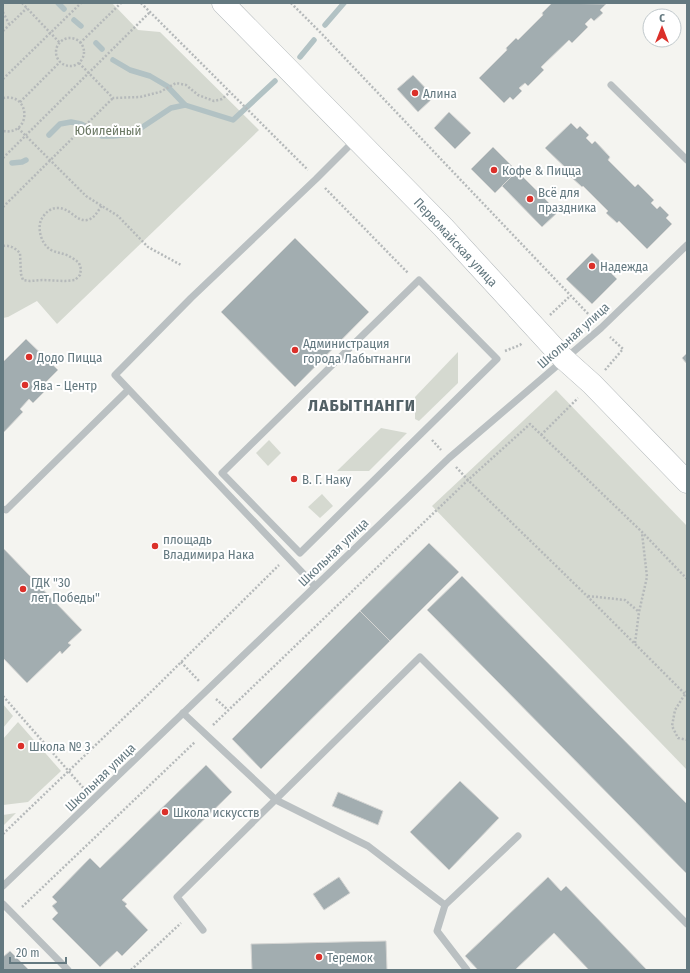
<svg xmlns="http://www.w3.org/2000/svg" width="690" height="973" font-family="'Fira Sans Condensed',sans-serif">
<rect width="100%" height="100%" fill="#f4f4f0"/>
<g fill="#d5d9d0">
<polygon points="3,3 112,3 138,30 160,32 259,130 57,324 37,301 8,317 3,318"/>
<polygon points="458,352 458,383 419,421 415,419 415,397"/>
<polygon points="556,390 687,526 687,770 432,506"/>
<polygon points="381,428 407,433 369,471 337,471"/>
<polygon points="269,440 281,453 268,466 256,453"/>
<polygon points="322,494 333,506 320,518 308,507"/>
<polygon points="3,704 13,716 3,728"/>
<polygon points="18,722 61,771 28,802 3,805 3,739"/>
<polygon points="16,813 3,826 3,815"/>
</g>
<g fill="none" stroke-linecap="round" stroke-linejoin="round">
<g stroke="#b2c2c4" stroke-width="5.5">
<polyline points="58,3 64,9"/>
<polyline points="74,20 81,26"/>
<polyline points="325,25 344,3"/>
<polyline points="96,43 102,49"/>
<polyline points="300,57 314,40"/>
<polyline points="113,60 130,70 150,76 167,86 185,105 233,120 275,81"/>
<polyline points="49,135 60,124 71,122 81,124 102,136 113,136 132,134 171,108 185,105"/>
<polyline points="12,163 22,162 26,160"/>
</g>
</g>
<g fill="#a2adb0" stroke="#d5d5d3">
<polygon points="552,3 606,4 600,10 603,13 594,21 591,18 585,24 588,27 572,43 569,40 541,67 544,70 528,86 525,83 519,88 522,91 513,100 510,97 504,103 479,78 507,50 506,48 516,38 518,40 543,15 542,13"/>
<polygon points="413,75 434,97 418,112 397,89"/>
<polygon points="449,112 471,133 455,149 434,128"/>
<polygon points="571,123 577,129 580,126 589,135 586,138 592,144 595,141 610,157 608,160 635,187 638,184 654,200 651,203 657,209 660,206 669,215 666,218 672,224 647,249 619,221 617,223 606,213 608,211 583,186 582,187 570,176 572,174 545,148"/>
<polygon points="493,147 517,171 495,193 471,169"/>
<polygon points="517,171 558,212 542,227 502,186"/>
<polygon points="295,238 369,312 295,387 221,312"/>
<polygon points="592,253 617,279 592,304 566,279"/>
<polygon points="26,339 58,370 45,383 49,387 33,403 29,399 20,409 23,412 3,433 3,362"/>
<polygon points="687,353 687,364 682,358"/>
<polygon points="429,543 459,572 390,641 360,611"/>
<polygon points="3,548 82,630 68,643 71,645 62,654 60,651 27,683 3,658"/>
<polygon points="462,576 687,804 687,874 427,610"/>
<polygon points="360,611 390,641 261,769 232,739"/>
<polygon points="206,765 232,792 122,900 127,904 125,906 148,930 122,956 117,951 100,967 52,919 58,913 52,906 57,902 52,897 90,858 100,868"/>
<polygon points="460,781 499,818 449,870 410,832"/>
<polygon points="338,792 383,811 378,825 332,806"/>
<polygon points="339,877 350,893 324,910 313,894"/>
<polygon points="548,877 561,891 566,886 647,970 589,970 554,933 515,970 478,970 465,956"/>
<polygon points="386,941 387,970 252,970 251,944"/>
<polygon points="10,951 29,970 3,970 3,957"/>
</g>
<g fill="none" stroke-linecap="round" stroke-linejoin="round">
<defs>
<polyline id="major" points="223,3 443,227 564,359 592,384 687,482"/>
</defs>
<use href="#major" stroke="#aeb4b7" stroke-width="23"/>
<g stroke="#b5b9ba" stroke-width="2.5" stroke-dasharray="2 2" stroke-linecap="butt">
<polyline points="22,3 60,43"/>
<polyline points="141,3 308,170"/>
<polyline points="291,3 320,32 593,319"/>
<polyline points="3,12 9,24"/>
<polyline points="3,31 27,8"/>
<circle cx="70" cy="52" r="14"/>
<polyline points="80,43 121,3"/>
<polyline points="79,63 113,98 140,97 160,92 176,83 186,85 198,95 214,101 222,99 230,92"/>
<polyline points="3,79 81,3"/>
<path d="M3 98C31 92 32 136 3 131"/>
<polyline points="20,102 60,62"/>
<polyline points="18,128 86,196 118,216 148,247 181,265"/>
<polyline points="3,158 150,12"/>
<polyline points="325,188 408,273"/>
<polyline points="3,207 113,98"/>
<path d="M3 246C10 245 15 248 20 253L21 274 23 280 30 281 42 280 65 281 75 280 80 275 81 269 79 263C76 260 72 258 69 256 63 253 57 253 51 250 42 245 37 230 41 220 44 214 50 208 57 208 70 207 76 222 87 220 94 219 98 211 102 205"/>
<polyline points="550,315 570,296"/>
<polyline points="505,351 520,345 522,343"/>
<polyline points="605,370 623,349 610,337"/>
<polyline points="541,435 578,398"/>
<polyline points="432,440 441,450"/>
<polyline points="456,467 468,480 587,596 687,696"/>
<polyline points="588,596 625,600 639,612"/>
<polyline points="635,643 639,612 647,577 642,533"/>
<polyline points="181,662 199,681"/>
<polyline points="687,691 675,710 672,726 678,738 687,740"/>
<polyline points="3,696 86,791"/>
<polyline points="216,699 228,710"/>
<polyline points="213,725 468,480 530,424 642,532 687,579"/>
<polyline points="3,834 155,688 279,565"/>
<polyline points="22,907 195,742"/>
<polyline points="131,970 181,923"/>
</g>
<g stroke="#bac0c2" stroke-width="7">
<polyline points="611,85 687,160"/>
<polygon points="419,280 497,359 300,553 222,473"/>
<polyline points="3,509 6,510 128,390"/>
<polyline points="315,586 115,375 191,298 316,179 355,140"/>
<polyline points="183,713 276,800 368,846 445,905 437,931 467,970"/>
<polyline points="3,886 449,458 601,328 687,245"/>
<polyline points="3,904 68,970"/>
<polyline points="445,905 518,836"/>
<polyline points="203,930 177,897 420,657 687,924"/>
</g>
<use href="#major" stroke="#fff" stroke-width="22"/>
</g>
<g fill="#db302a" stroke="#fff" stroke-width="1.5">
<circle cx="415" cy="93" r="4"/>
<circle cx="494" cy="170" r="4"/>
<circle cx="530" cy="199" r="4"/>
<circle cx="592" cy="266" r="4"/>
<circle cx="295" cy="350" r="4"/>
<circle cx="29" cy="357" r="4"/>
<circle cx="25" cy="385" r="4"/>
<circle cx="294" cy="479" r="4"/>
<circle cx="155" cy="546" r="4"/>
<circle cx="23" cy="589" r="4"/>
<circle cx="21" cy="746" r="4"/>
<circle cx="165" cy="812" r="4"/>
<circle cx="319" cy="957" r="4"/>
</g>
<g text-anchor="middle" stroke-width="4" stroke-linejoin="round" paint-order="stroke">
<g font-size="13" fill="#647980" stroke="#fff" text-anchor="start">
<text x="423" y="98">Алина</text>
<text x="502" y="175">Кофе &amp; Пицца</text>
<text x="538" y="197">Всё для<tspan x="538" dy="15">праздника</tspan></text>
<text x="600" y="271">Надежда</text>
<text x="303" y="348">Администрация<tspan x="303" dy="15">города Лабытнанги</tspan></text>
<text x="37" y="362">Додо Пицца</text>
<text x="33" y="390">Ява - Центр</text>
<text x="302" y="484">В. Г. Наку</text>
<text x="163" y="544">площадь<tspan x="163" dy="15">Владимира Нака</tspan></text>
<text x="31" y="587">ГДК "30<tspan x="31" dy="15">лет Победы"</tspan></text>
<text x="29" y="751">Школа № 3</text>
<text x="173" y="817">Школа искусств</text>
<text x="327" y="962">Теремок</text>
</g>
<g font-size="13" fill="#6b7863" stroke="#fff">
<text x="108" y="135">Юбилейный</text>
</g>
<g font-size="13" fill="#647980" stroke="#fff">
<text transform="translate(456 242) rotate(47)" y="5">Первомайская улица</text>
<text transform="translate(573 335) rotate(-42)" y="5">Школьная улица</text>
<text transform="translate(333 552) rotate(-44)" y="5">Школьная улица</text>
<text transform="translate(100 777) rotate(-44)" y="5">Школьная улица</text>
</g>
<g font-size="17" font-weight="bold" letter-spacing="1" fill="#526166" stroke="#fff">
<text x="362" y="411">ЛАБЫТНАНГИ</text>
</g>
</g>
<rect width="690" height="973" fill="none" stroke="#647980" stroke-width="8"/>
<g transform="translate(662 28)"><circle r="19" fill="#ffffff" stroke="#c1c9cc"/>
<path d="M0-3L7 15L0 10L-7 15Z" fill="#db302a"/>
<text y="-6" font-size="11" font-weight="bold" text-anchor="middle" fill="#647980">С</text>
</g>
<path d="M10 957v6h56v-6" fill="none" stroke="#647980" stroke-width="2"/>
<text x="16" y="957" font-size="12" fill="#647980" stroke="#ffffff" stroke-width="3" paint-order="stroke">20 m</text>
</svg>
